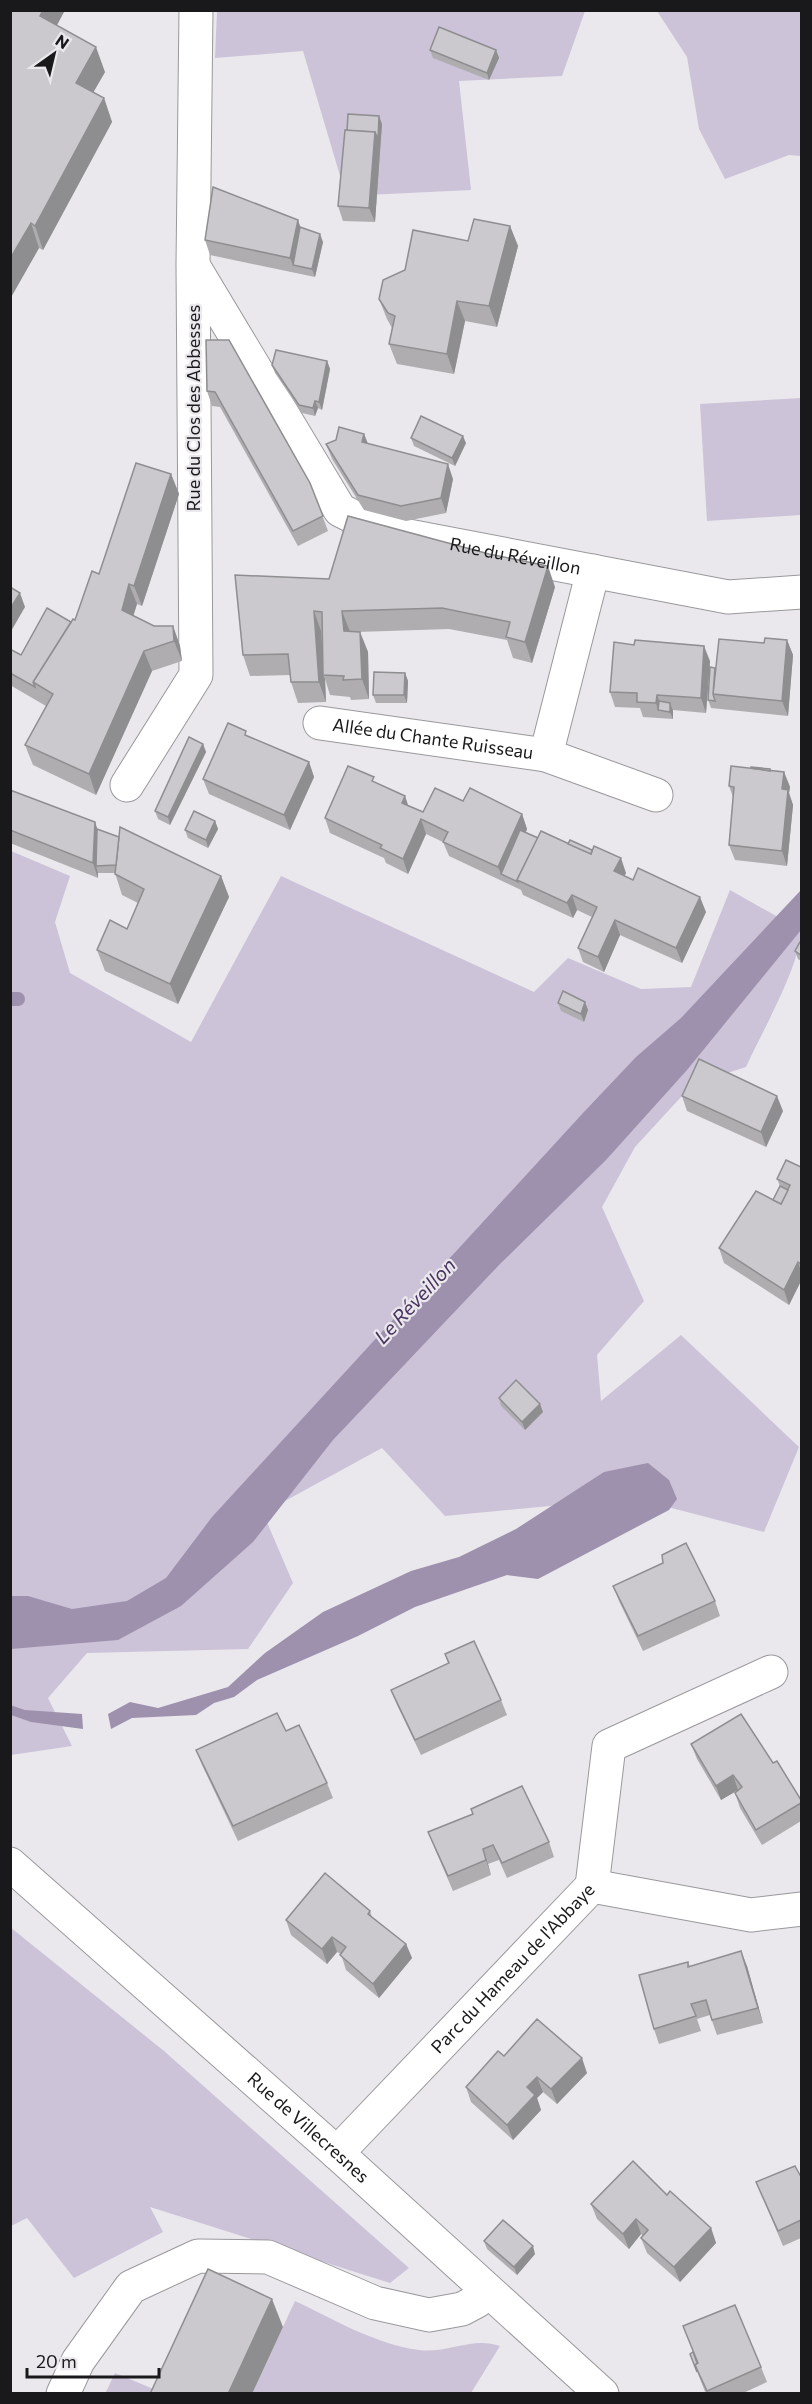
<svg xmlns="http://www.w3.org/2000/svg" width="812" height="2404" font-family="Commissioner,sans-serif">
<rect width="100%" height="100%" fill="#eae8ed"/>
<g fill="#ccc3d8">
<polygon points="217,11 585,11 562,76 459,81 471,190 346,196 303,51 215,58"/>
<polygon points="657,11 801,11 801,156 789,155 725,179 699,129 687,57"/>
<polygon points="801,398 801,515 707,521 700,404"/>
<path d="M11 851 70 876 55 922 70 973 191 1042 281 876 534 992 568 958 641 989 691 987 730 890 801 930C801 964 761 1034 746 1067L693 1084 635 1147 602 1207 644 1301 597 1355 601 1401 681 1335 799 1447 764 1532 633 1498 445 1516 382 1448 263 1513 293 1583 248 1649 87 1653 48 1698 72 1746 11 1755Z"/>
<polygon points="10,1927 164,2051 409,2268 390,2283 150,2207 163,2232 74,2278 27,2218 11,2226"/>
<path d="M295 2301C335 2320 375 2344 419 2350 446 2354 473 2336 500 2346L471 2393 252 2394Z"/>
<polygon points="115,2373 163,2393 105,2394"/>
</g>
<g fill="#9e91ae">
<polygon points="801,890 801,930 687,1070 606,1160 499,1265 333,1440 253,1542 181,1606 118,1640 11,1649 11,1596 28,1596 72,1609 127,1601 166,1578 212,1517 583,1113 636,1057 681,1018"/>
<polygon points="648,1463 669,1480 677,1499 669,1510 538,1579 507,1575 415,1607 358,1636 257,1680 234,1697 214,1703 196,1715 132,1718 111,1729 108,1714 130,1702 158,1708 228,1687 265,1653 323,1612 411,1571 459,1557 516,1529 604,1472"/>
<polygon points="10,1705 25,1710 82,1714 83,1729 31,1722 11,1715"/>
</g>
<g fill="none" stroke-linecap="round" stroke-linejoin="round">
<polyline stroke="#9e91ae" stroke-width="14" points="10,999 18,999"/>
<defs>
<g id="minor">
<path id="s1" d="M194 267 340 510 382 531 728 597 802 592"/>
<path id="s2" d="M320 723 546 755 593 571"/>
<polyline points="546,755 656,795"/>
<polyline points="127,785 196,675 193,265 196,10"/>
<path id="s3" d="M10 1864 337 2153 602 2394"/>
<polyline points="592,1886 609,1746 771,1672"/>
<polyline points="592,1886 751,1915 802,1909"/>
<path id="s4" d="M337 2153 592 1886"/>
<polyline points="63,2394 78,2361 131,2287 198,2256 268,2257 375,2303 429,2315 462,2309 477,2301 487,2290"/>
</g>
</defs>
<use href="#minor" stroke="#9a989c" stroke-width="35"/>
<use href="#minor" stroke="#fff" stroke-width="33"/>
</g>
<g fill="#afadb0">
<polygon points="10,10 65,10 57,25 105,72 93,92 104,98 112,122 43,250 39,248 10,299"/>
<polygon points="430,50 496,50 499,58 489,80 433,58"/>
<polygon points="382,124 375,222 343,221 338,206 347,131"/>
<polygon points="298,220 300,227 323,242 315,277 210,255 205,240"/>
<polygon points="510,226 518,246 497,327 465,321 454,374 397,364 389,344 392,328 387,319 379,299 468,241"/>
<polygon points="206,340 310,483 328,531 298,546 220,407 212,406 207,391"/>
<polygon points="327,361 330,369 322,410 318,408 315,416 302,413 275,373 272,365"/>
<polygon points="364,434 368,444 453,479 446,513 406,521 364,510 332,459 326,444"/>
<polygon points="411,438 466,443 455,466 414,446"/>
<polygon points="171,474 179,494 142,606 137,604 133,616 154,626 173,626 180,646 182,661 152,671 96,795 33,765 25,745 46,706 10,685 10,649 21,655 75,620 99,574"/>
<polygon points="329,579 555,587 532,663 513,658 507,640 449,629 357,632 360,632 368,652 369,699 351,700 350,697 330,695 325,679 326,702 298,703 291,682 290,675 250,676 243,655"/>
<polygon points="787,640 793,655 788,716 711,708 708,700 715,668 764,643"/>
<polygon points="710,661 706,713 673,710 673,719 643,717 640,708 615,707 610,692"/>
<polygon points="405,673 408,681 407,703 376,703 373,695"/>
<polygon points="248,736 309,762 314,777 290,830 209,794 203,779"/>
<polygon points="203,744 206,752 170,825 158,819 155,811"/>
<polygon points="751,768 770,769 771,771 784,772 790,787 789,793 793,805 787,866 735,860 729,845 733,797 729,786"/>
<polygon points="376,783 405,796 408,806 423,812 463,801 522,814 527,829 526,832 626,873 624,876 706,912 682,963 620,935 604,972 583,962 578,948 592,917 577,910 573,918 523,895 521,890 449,856 443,842 426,834 408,874 386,863 384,858 330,833 325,818"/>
<polygon points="10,790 95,822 97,829 221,876 229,897 178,1004 105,971 97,950 127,929 138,903 122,895 115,873 98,873 98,878 10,843"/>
<polygon points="215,821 218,829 208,848 188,838 185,830"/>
<polygon points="801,940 801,961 798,959 795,951"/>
<polygon points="585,1002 588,1010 584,1022 561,1011 558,1003"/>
<polygon points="682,1096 783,1111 766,1147 687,1111"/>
<polygon points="801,1167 801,1281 789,1305 724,1263 719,1248 773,1200 780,1186 777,1179"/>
<polygon points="499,1398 543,1412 525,1430 501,1406"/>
<polygon points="613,1586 715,1601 720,1616 643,1651 619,1601"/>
<polygon points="445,1654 501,1700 507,1715 421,1755 397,1705 391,1690 448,1663"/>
<polygon points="286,1731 327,1783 333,1798 238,1841 202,1765 196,1750"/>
<polygon points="691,1744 773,1763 801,1800 801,1821 762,1845 740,1808 735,1793 738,1790 721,1800 697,1759"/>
<polygon points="428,1832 549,1842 554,1857 507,1878 499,1860 488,1864 491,1875 453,1891 434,1847"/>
<polygon points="370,1911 372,1917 406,1944 412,1958 379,1998 346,1970 341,1954 337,1952 327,1964 291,1935 286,1920"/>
<polygon points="688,1962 690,1967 747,1966 763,2023 717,2035 710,2015 697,2019 701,2031 659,2044 654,2029"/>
<polygon points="504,2056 587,2073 557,2104 543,2092 537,2098 541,2110 513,2140 471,2102 466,2087"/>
<polygon points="801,2174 801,2238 783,2246 762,2196 756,2182"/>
<polygon points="667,2195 711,2228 716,2243 680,2282 647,2253 641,2238 643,2236 641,2234 629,2249 597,2219 591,2204"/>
<polygon points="484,2241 535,2254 517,2275 487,2249"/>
<polygon points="690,2354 761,2367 767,2382 741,2394 706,2394"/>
</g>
<g fill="#8e8d90">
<polygon points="43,10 65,10 49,40 40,16"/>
<polygon points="96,47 105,72 85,107 76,83"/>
<polygon points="496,50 499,58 489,80 487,73"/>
<polygon points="104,98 112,122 43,250 35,226"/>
<polygon points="379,116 382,124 375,222 369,208 375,132"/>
<polygon points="298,220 303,235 293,265 290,258"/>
<polygon points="31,223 39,248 10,299 10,259"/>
<polygon points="510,226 518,246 497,327 489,306"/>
<polygon points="320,234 323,242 315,277 312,269"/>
<polygon points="457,301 465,321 454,374 447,354"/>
<polygon points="327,361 330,369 322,410 319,402"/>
<polygon points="315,401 318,408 315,416 313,408"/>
<polygon points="364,434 370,449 362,442"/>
<polygon points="463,436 466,443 455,466 452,458"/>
<polygon points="448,464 453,479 446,513 441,498"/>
<polygon points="171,474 179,494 142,606 134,586"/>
<polygon points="548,566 555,587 532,663 525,642"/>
<polygon points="129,584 137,604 129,630 122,610"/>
<polygon points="20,593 25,607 10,633 10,609"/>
<polygon points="314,611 321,631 324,675 323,675 325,679 326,702 319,682"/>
<polygon points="342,611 350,632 344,631"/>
<polygon points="173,626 180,646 182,661 174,641"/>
<polygon points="360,632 368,652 369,699 362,679"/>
<polygon points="787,640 793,655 788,716 782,701"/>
<polygon points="704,646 710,661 706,713 701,698"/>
<polygon points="144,651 152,671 96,795 89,774"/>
<polygon points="405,673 408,681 407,703 404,695"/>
<polygon points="657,695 662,709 658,710 656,703"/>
<polygon points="670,703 673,711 673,719 670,712"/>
<polygon points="203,744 206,752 170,825 168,817"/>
<polygon points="309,762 314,777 290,830 284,815"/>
<polygon points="784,772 790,787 789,793 793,805 787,866 782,851 782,789"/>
<polygon points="405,796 410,811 402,803"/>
<polygon points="522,814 527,829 506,877 501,874 498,867"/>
<polygon points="421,819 426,834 408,874 403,859"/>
<polygon points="215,821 218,829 208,848 206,840"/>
<polygon points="95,822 100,837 96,866 98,873 98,878 93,863"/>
<polygon points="621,858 626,873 619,886 614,871"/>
<polygon points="221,876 229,897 178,1004 170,984"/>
<polygon points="572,895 577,910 573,918 567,903"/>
<polygon points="700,897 706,912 682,963 676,948"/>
<polygon points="615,920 620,935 604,972 598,957"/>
<polygon points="585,1002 588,1010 584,1022 581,1014"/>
<polygon points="777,1096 783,1111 766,1147 761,1132"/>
<polygon points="798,1262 801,1271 801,1281 789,1305 784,1290"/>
<polygon points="540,1404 543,1412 525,1430 522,1422"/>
<polygon points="733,1775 738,1790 721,1800 716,1786"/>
<polygon points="483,1849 488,1864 491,1875 486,1860"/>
<polygon points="332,1937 337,1952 327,1964 322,1949"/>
<polygon points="406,1944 412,1958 379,1998 373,1984"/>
<polygon points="741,1951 747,1966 763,2023 758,2008"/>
<polygon points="582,2058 587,2073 557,2104 551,2089"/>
<polygon points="537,2077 543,2092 537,2098 541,2110 513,2140 507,2125 527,2087"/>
<polygon points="636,2219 641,2234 629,2249 623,2234"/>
<polygon points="711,2228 716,2243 680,2282 674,2267"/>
<polygon points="533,2246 535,2254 517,2275 514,2267"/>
<polygon points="272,2299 283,2327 252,2394 228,2394"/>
</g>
<g fill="#cbc9cd" stroke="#8e8d90" stroke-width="1.5">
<polygon points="10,10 43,10 40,16 96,47 76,83 104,98 35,226 31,223 10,259"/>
<polygon points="439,27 496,50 487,73 430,50"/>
<polygon points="348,114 379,116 378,139 375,132 347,131"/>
<polygon points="345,130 375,132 369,208 338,206"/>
<polygon points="213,187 298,220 290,258 205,240"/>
<polygon points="474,219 510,226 489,306 457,301 447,354 389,344 395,316 388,313 379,299 383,280 405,270 413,230 468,241"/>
<polygon points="300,227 320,234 312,269 293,265"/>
<polygon points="206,340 229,340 310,483 323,516 293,531 215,392 207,391"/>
<polygon points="276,350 327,361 319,402 315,401 313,408 299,405 272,365"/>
<polygon points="421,416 463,436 452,458 411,438"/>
<polygon points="339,427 364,434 362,442 448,464 441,498 401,506 358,495 326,444 336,440"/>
<polygon points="136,463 171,474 134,586 129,584 122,610 154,626 173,626 174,641 144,651 89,774 25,745 53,694 33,682 73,619 75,620 92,571 99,574"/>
<polygon points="348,516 489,554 548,566 525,642 506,637 510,622 442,608 342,611 344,631 360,632 362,679 343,680 344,676 323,675 322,612 314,611 319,682 291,682 288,654 243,655 235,575 329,579"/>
<polygon points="10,587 20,593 10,609"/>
<polygon points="47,608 71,622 33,682 35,687 10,673 10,649 21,655"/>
<polygon points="765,638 787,640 782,701 713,694 719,639 764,643"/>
<polygon points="635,640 704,646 701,698 657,695 656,703 637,702 637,693 610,692 614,642 634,645"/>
<polygon points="710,667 715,668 713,694 715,701 708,700"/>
<polygon points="374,672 405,673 404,695 373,695"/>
<polygon points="659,701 670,703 670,712 658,710"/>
<polygon points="228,723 246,731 245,735 309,762 284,815 203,779"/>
<polygon points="189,737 203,744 168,817 155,811"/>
<polygon points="348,766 374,777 372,781 405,796 402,803 423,812 435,788 463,801 470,788 522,814 498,867 443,842 448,832 421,819 403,859 380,848 382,845 325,818"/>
<polygon points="731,766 784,772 782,789 788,790 782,851 729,845 734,787 729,786"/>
<polygon points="751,767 770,769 770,771 751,768"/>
<polygon points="10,790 95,822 93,863 10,830"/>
<polygon points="194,811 215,821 206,840 185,830"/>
<polygon points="120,827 221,876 170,984 97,950 110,920 127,929 144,889 115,874"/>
<polygon points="97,829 119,837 116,865 96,866"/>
<polygon points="520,830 538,838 517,880 518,882 501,874"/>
<polygon points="541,831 591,854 594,846 621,858 614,871 633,880 638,868 700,897 676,948 615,920 598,957 578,948 597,907 572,895 567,903 517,880"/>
<polygon points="570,840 592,850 591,854 568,844"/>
<polygon points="801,940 801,955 795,951"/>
<polygon points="563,991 585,1002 581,1014 558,1003"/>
<polygon points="699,1059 777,1096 761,1132 682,1096"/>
<polygon points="786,1160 801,1167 801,1264 798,1262 784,1290 719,1248 756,1191 781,1204 790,1185 777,1179"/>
<polygon points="780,1186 788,1190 781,1204 773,1200"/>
<polygon points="516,1380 540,1404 522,1422 499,1398"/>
<polygon points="686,1543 715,1601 638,1636 613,1586 663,1563 662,1555"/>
<polygon points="474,1641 501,1700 415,1740 391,1690 449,1663 445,1654"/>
<polygon points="277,1713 286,1731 299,1725 327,1783 233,1826 196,1750"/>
<polygon points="741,1714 773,1763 777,1761 801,1800 801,1803 756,1830 735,1793 742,1787 733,1775 716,1786 691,1744"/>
<polygon points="522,1786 549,1842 502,1863 493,1845 483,1849 486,1860 448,1876 428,1832 473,1814 471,1809"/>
<polygon points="325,1873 370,1911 368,1914 406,1944 373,1984 340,1955 346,1947 332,1937 322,1949 286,1920"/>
<polygon points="741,1951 758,2008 712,2020 706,2000 691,2004 696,2016 654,2029 639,1975 688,1962 688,1967"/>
<polygon points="537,2019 582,2058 551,2089 537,2077 527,2087 535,2095 507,2125 466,2087 498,2051 504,2056"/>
<polygon points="633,2161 667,2195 670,2191 711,2228 674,2267 641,2238 648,2230 636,2219 623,2234 591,2204"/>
<polygon points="795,2166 800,2175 801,2174 801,2220 778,2231 756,2182"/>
<polygon points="503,2220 533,2246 514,2267 484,2241"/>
<polygon points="208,2269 272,2299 228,2394 150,2394"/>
<polygon points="735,2305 761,2367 707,2391 695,2365 698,2363 683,2326"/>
<polygon points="693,2352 697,2363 695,2365 697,2372 690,2354"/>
</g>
<g text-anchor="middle" stroke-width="4.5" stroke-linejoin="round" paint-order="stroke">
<g font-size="18" fill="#19181a" stroke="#eae8ed">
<text transform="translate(194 408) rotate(-90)" y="6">Rue du Clos des Abbesses</text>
<text dy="6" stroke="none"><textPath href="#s1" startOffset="466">Rue du Réveillon</textPath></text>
<text dy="6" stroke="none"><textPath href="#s2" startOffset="114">Allée du Chante Ruisseau</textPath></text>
<text dy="6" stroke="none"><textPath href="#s4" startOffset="255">Parc du Hameau de l'Abbaye</textPath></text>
<text dy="6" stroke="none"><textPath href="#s3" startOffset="398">Rue de Villecresnes</textPath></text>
</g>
<g font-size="20" font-style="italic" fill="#49345f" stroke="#eae8ed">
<text transform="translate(415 1301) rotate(-47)" y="7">Le Réveillon</text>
</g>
</g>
<rect width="812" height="2404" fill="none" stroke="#19181a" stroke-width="24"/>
<g transform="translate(54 54) rotate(34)" stroke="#eae8ed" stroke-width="4.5" paint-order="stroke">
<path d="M0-4.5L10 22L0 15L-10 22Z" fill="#19181a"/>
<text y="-9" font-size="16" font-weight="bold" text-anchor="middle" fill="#19181a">N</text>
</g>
<path d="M27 2368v9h132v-9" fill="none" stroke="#19181a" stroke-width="3"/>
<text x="36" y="2368" font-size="18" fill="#19181a" stroke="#eae8ed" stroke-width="4.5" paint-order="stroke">20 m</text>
</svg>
